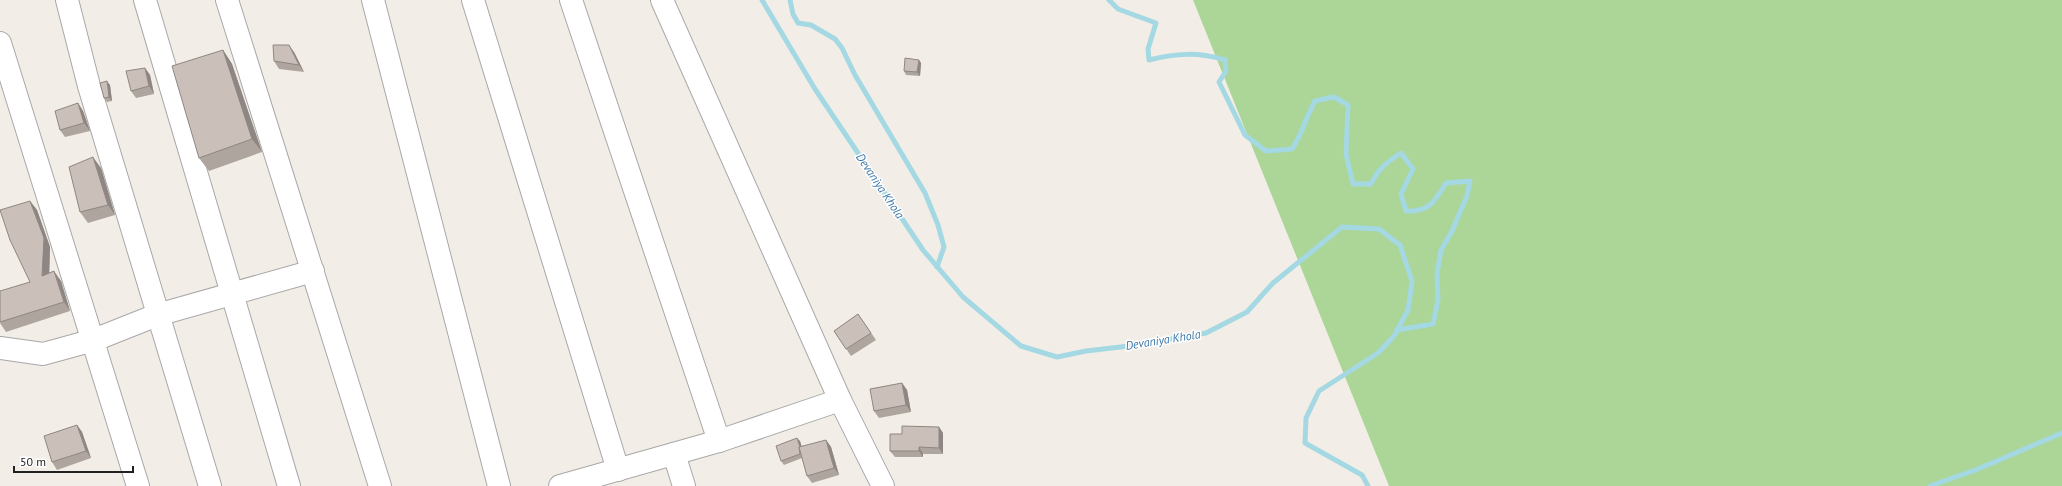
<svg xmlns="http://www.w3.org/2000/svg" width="2062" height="486" font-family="'PT Sans',sans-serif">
<rect width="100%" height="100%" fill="#f2eee7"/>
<polygon fill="#acd598" points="1193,0 2062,0 2062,486 1389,486"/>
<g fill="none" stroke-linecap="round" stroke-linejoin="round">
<g stroke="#a4d8e3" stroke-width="5">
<polyline points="762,0 815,89 923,250 963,297 1021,346 1057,357 1086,351 1129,346 1206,333 1247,312 1273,283 1342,227 1379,229 1400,245 1412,281 1408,310 1394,336 1378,353 1319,391 1306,418 1305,443 1362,475 1368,486"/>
<polyline points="790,0 793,14 798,23 811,25 835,39 842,48 855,75 925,193 938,225 944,247 937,267"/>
<path d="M1109 0 1118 9 1156 23 1148 49 1149 60C1176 53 1199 52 1225 60L1226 71 1219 82 1245 135 1266 151 1292 149C1302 134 1306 117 1315 101L1334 97 1348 105 1346 154 1353 184H1371C1378 169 1387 162 1401 153L1413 169 1401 194 1406 211C1430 212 1434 202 1446 183L1470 181 1467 196 1452 231 1441 250 1437 273 1438 300 1433 324 1397 330"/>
<polyline points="1930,486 1978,469 2062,433"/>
</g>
<defs>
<g id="minor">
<polyline points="67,0 89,86 210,486"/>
<polyline points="145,0 289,486"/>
<polyline points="227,0 380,486"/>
<polyline points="373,0 499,486"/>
<polyline points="473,0 618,470"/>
<polyline points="571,0 719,441"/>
<polyline points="662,0 840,400 883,486"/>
<polyline points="0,43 138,486"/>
<polyline points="0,348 43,354 94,340 157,315 313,271"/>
<polyline points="674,454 684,486"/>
<polyline points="560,486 719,441 840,400"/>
</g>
</defs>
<use href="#minor" stroke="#a8a8a8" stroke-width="24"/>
<use href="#minor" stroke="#fff" stroke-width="22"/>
</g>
<g fill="#afa59f">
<polygon points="223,50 232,64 262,152 209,171 199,158"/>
<polygon points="294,52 304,72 279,69 274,61"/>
<polygon points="919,60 921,63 920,76 906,75 904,71"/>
<polygon points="145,68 150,75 154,94 136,98 131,91"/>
<polygon points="110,85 112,101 107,102 104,98"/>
<polygon points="78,103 83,111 90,131 65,137 60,130"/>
<polygon points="101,168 115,215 88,223 80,212"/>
<polygon points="30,201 37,210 50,247 49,273 61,281 70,311 6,332 0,323 30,282"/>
<polygon points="858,314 876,340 851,356 834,331"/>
<polygon points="902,383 907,390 911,412 879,418 874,411"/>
<polygon points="77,425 82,432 91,458 57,470 52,462"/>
<polygon points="939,427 943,433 943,454 923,454 923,457 895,457 890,451 902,434"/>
<polygon points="826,440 831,447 839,475 812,483 807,476 802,458 784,465 781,461 800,441 802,447"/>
</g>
<g fill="#8e8682">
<polygon points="289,45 294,52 304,72 299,65"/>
<polygon points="223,50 232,64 262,152 252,139"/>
<polygon points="919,60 921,63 920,76 917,72"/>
<polygon points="145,68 150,75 154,94 149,86"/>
<polygon points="107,81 110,85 112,101 109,97"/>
<polygon points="78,103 83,111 90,131 84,123"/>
<polygon points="93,157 101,168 115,215 108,205"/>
<polygon points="30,201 37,210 50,247 49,285 42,276"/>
<polygon points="54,271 61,281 70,311 64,302"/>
<polygon points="902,383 907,390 911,412 906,405"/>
<polygon points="77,425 82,432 91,458 86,451"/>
<polygon points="939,427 943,433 943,454 939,448"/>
<polygon points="797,438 800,441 804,457 802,453"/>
<polygon points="826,440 831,447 839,475 834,468"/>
<polygon points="919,447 923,454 923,457 919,451"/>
</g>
<g fill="#cbc0b9" stroke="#8e8682">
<polygon points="273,45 289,45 299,65 274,61"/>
<polygon points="223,50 252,139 199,158 172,66"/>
<polygon points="905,58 919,60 917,72 904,71"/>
<polygon points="145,68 149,86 131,91 126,71"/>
<polygon points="107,81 109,97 104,98 100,83"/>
<polygon points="78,103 84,123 60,130 55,111"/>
<polygon points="93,157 108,205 80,212 69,167"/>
<polygon points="30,201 44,238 42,276 54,271 64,302 0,322 0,291 30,282 10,240 0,210"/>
<polygon points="858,314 871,333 846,349 834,331"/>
<polygon points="902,383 906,405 874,411 870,389"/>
<polygon points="77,425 86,451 52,462 44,436"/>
<polygon points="902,426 939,427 939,448 919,447 919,451 890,451 890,434 902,434"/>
<polygon points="797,438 800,447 799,447 800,454 781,461 776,446"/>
<polygon points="826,440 834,468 807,476 799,447"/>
</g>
<g text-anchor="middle" stroke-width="3" stroke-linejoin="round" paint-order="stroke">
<g font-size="12" font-style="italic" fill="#3e78aa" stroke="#fff">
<text transform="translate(880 186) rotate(56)" y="4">Devaniya Khola</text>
<text transform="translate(1163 340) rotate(-9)" y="4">Devaniya Khola</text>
</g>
</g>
<path d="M14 466v6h119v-6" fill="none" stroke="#212121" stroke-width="2"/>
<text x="20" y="466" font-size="12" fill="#212121" stroke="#ffffff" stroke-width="3" paint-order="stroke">50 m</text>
</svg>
